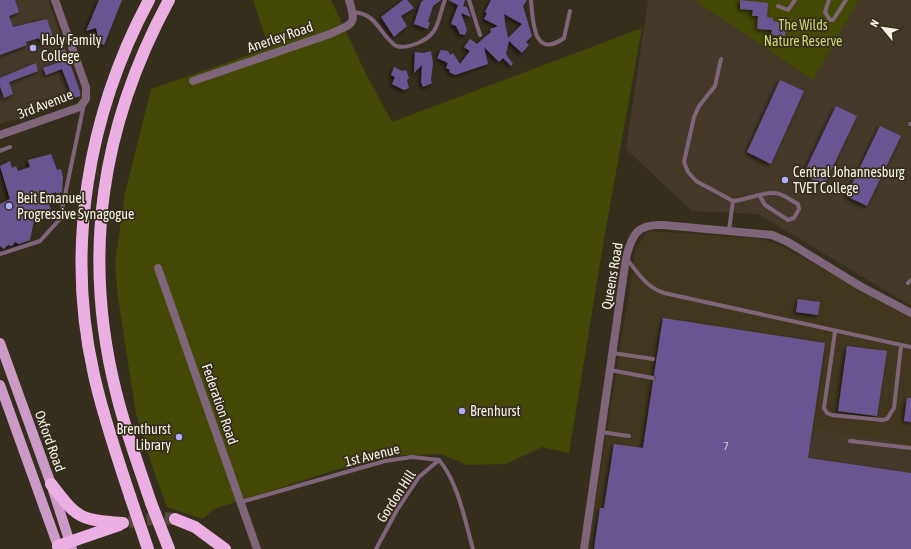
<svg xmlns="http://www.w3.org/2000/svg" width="911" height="549" font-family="'Asap Condensed',sans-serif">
<defs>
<filter id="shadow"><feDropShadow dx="-2" dy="2" stdDeviation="2" flood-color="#0009"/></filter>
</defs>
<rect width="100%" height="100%" fill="#362e1d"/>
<polygon fill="#41371f" points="647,231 756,238 778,244 911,318 911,549 590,549 590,537 636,249"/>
<g fill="#443929">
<polygon points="0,0 48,0 83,97 0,124"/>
<polygon points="648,0 694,0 813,80 859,0 911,0 911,306 758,214 692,211 626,149"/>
<polygon points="812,429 911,444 911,549 794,549"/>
</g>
<g fill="#434804">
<polygon points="253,0 331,0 366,74 392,122 642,28 605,233 569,453 542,447 506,464 467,465 441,454 379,456 214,509 202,519 167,507 152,466 136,413 118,298 115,263 125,193 151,89 269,48"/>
<polygon points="694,0 859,0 813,80"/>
</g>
<g fill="#6a5593" fill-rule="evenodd" filter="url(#shadow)">
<polygon points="0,0 15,0 19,12 9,16 13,27 47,19 54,40 42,44 39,38 26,42 27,45 0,55"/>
<polygon points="99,0 122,0 104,45 91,39 98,37 96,28 86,31"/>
<polygon points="403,0 407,0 414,8 401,16 407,26 394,37 381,17"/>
<polygon points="424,0 441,0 433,6 428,22 430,22 428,29 414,24 421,2"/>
<polygon points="448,0 465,0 463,6 467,7 471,17 461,13 467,30 465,35 460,34 456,26 451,24 458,5"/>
<path d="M491 0H527L523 6 532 36 526 42 529 45 522 53 509 41 506 54 513 64 511 66 503 58 499 62 484 47 488 64 455 75 449 72 450 70 446 68 448 63 437 58 441 50 448 51 450 55 453 53 460 64 470 51 464 47 470 39 477 44 491 32 490 29 498 26 484 19 487 13 485 12ZM504 14 522 24 508 38 505 23Z"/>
<polygon points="740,0 768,3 767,17 773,18 773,21 786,23 785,36 771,35 772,30 757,29 758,16 752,16 753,10 740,9"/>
<polygon points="65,49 80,92 80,96 73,98 62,69 46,75 43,68 60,62 57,52"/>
<polygon points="431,51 433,63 431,80 432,83 423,87 421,82 422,65 414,73 415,52 423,53"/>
<polygon points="36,63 38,71 9,82 13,94 4,98 0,86 0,78"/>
<polygon points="394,67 402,71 406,70 409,78 407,80 409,88 404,90 392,84 395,77 391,75"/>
<polygon points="780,80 804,91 771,164 747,152"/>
<polygon points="836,106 857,116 824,185 803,175"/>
<polygon points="880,126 901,136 867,206 846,196"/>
<polygon points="51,154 57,170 61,169 63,177 62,192 57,194 56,192 44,196 51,209 37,214 34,220 30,240 19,244 15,242 12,246 8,245 4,249 0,246 0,204 10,199 0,166 10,161 12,168 16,166 18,171 30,167 28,160"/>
<polygon points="798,299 820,302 818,315 796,312"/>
<polygon points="663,318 825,343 808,458 911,473 911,549 594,549 600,508 604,508 614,444 643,448 653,381 656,378 654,375"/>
<polygon points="847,346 887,351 877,416 838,411"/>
<polygon points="907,398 911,398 911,422 904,421"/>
</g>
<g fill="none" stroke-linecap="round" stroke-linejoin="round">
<polyline stroke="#534b3b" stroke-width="12" stroke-dasharray="12 6" stroke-linecap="butt" points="129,522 159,518 175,519"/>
<g stroke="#7e657a" stroke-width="4">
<polyline points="469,0 480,35"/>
<path d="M531 0C533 21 533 60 564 38L570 11"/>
<polyline points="829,0 825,12 830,20 833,20 846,0"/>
<polyline points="778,6 788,10 795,0"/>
<path d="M353 12C378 14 378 33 396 46 404 48 410 46 418 43 440 34 437 20 445 0"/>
<polyline points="721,59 715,86 699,106 694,117 684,162 688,172 696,181 733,201"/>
<polyline points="910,124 911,124"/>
<polyline points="0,151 10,147"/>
<path d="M729 230 733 201C747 200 761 192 775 193 782 193 792 201 798 204L799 209 794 218 788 220 765 205 760 196"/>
<polyline points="0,254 40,241 60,219 84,104"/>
<path d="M626 258C638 273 646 287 664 293L911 347"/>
<polyline points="908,283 911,280"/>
<polyline points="835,332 824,408 827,413 832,415 882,420 887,419 894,408 901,346"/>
<polyline points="613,353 653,359"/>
<polyline points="610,370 653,378"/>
<polyline points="601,432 629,436"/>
<polyline points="850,441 911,448"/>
<path d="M241 502 385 461 412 457 439 460C458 482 465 521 473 549"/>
<polyline points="376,549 397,510 419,477 439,460"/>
</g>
<g stroke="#7e657a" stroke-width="8">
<path d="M193 81 330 34C353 23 357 26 349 0"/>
<polyline points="0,135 80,107 86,99 86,87 55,0"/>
<polyline points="158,268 257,549"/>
<path d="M584 549 626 258C632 234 637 224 663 225L772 235 788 242 860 286 911 313"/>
</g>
<g stroke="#cc9ac6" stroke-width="10">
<polyline points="0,343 51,484 72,549"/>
<polyline points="0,385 59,549"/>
</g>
<g stroke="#ebafe3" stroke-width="12">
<path d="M51 484C77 518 79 520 123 523"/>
<path d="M130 496C117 456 103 416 94 375 65 248 88 114 149 0"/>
<path d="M151 503C139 467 126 432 117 396 81 256 101 126 169 0"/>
<polyline points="175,519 195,527 225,549"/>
<polyline points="58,546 119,525"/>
</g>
<g stroke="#ebafe3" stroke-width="12">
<polyline points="130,496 148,549"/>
<polyline points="151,503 169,549"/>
</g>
</g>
<g fill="#afaefa" stroke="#362e1d" stroke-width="1.5">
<circle cx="33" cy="48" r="4"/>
<circle cx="785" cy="180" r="4"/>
<circle cx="9" cy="206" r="4"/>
<circle cx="462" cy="411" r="4"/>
<circle cx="179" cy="437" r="4"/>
</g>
<g text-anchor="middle" stroke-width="3.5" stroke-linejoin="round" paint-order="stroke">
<g font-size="12" fill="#d2cad1">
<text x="726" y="450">7</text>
</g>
<g font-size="14" fill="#cad46e" stroke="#362e1d">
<text x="803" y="30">The Wilds<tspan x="803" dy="16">Nature Reserve</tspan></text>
</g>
<g font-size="14" fill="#f5f1e6" stroke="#362e1d">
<text transform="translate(280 37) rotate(-19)" y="5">Anerley Road</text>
<text transform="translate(45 104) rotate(-21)" y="5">3rd Avenue</text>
<text transform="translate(612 276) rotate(-80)" y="5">Queens Road</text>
<text transform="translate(220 404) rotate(71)" y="5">Federation Road</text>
<text transform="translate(50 441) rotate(70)" y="5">Oxford Road</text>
<text transform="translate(372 455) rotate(-14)" y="5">1st Avenue</text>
<text transform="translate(396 496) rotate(-57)" y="5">Gordon Hill</text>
</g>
<g font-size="14" fill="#f5f1e6" stroke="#362e1d" text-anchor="start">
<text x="41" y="45">Holy Family<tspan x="41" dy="16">College</tspan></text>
<text x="793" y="177">Central Johannesburg<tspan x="793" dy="16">TVET College</tspan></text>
<text x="17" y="203">Beit Emanuel<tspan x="17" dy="16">Progressive Synagogue</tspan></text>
<text x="470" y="416">Brenhurst</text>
<text x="171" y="434" text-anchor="end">Brenthurst<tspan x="171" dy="16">Library</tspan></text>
</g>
</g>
<g transform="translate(883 28) rotate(299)" stroke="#362e1d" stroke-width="3" paint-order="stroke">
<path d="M0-3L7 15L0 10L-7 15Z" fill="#f5f1e6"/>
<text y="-6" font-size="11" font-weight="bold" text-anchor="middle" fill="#f5f1e6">N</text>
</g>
</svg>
